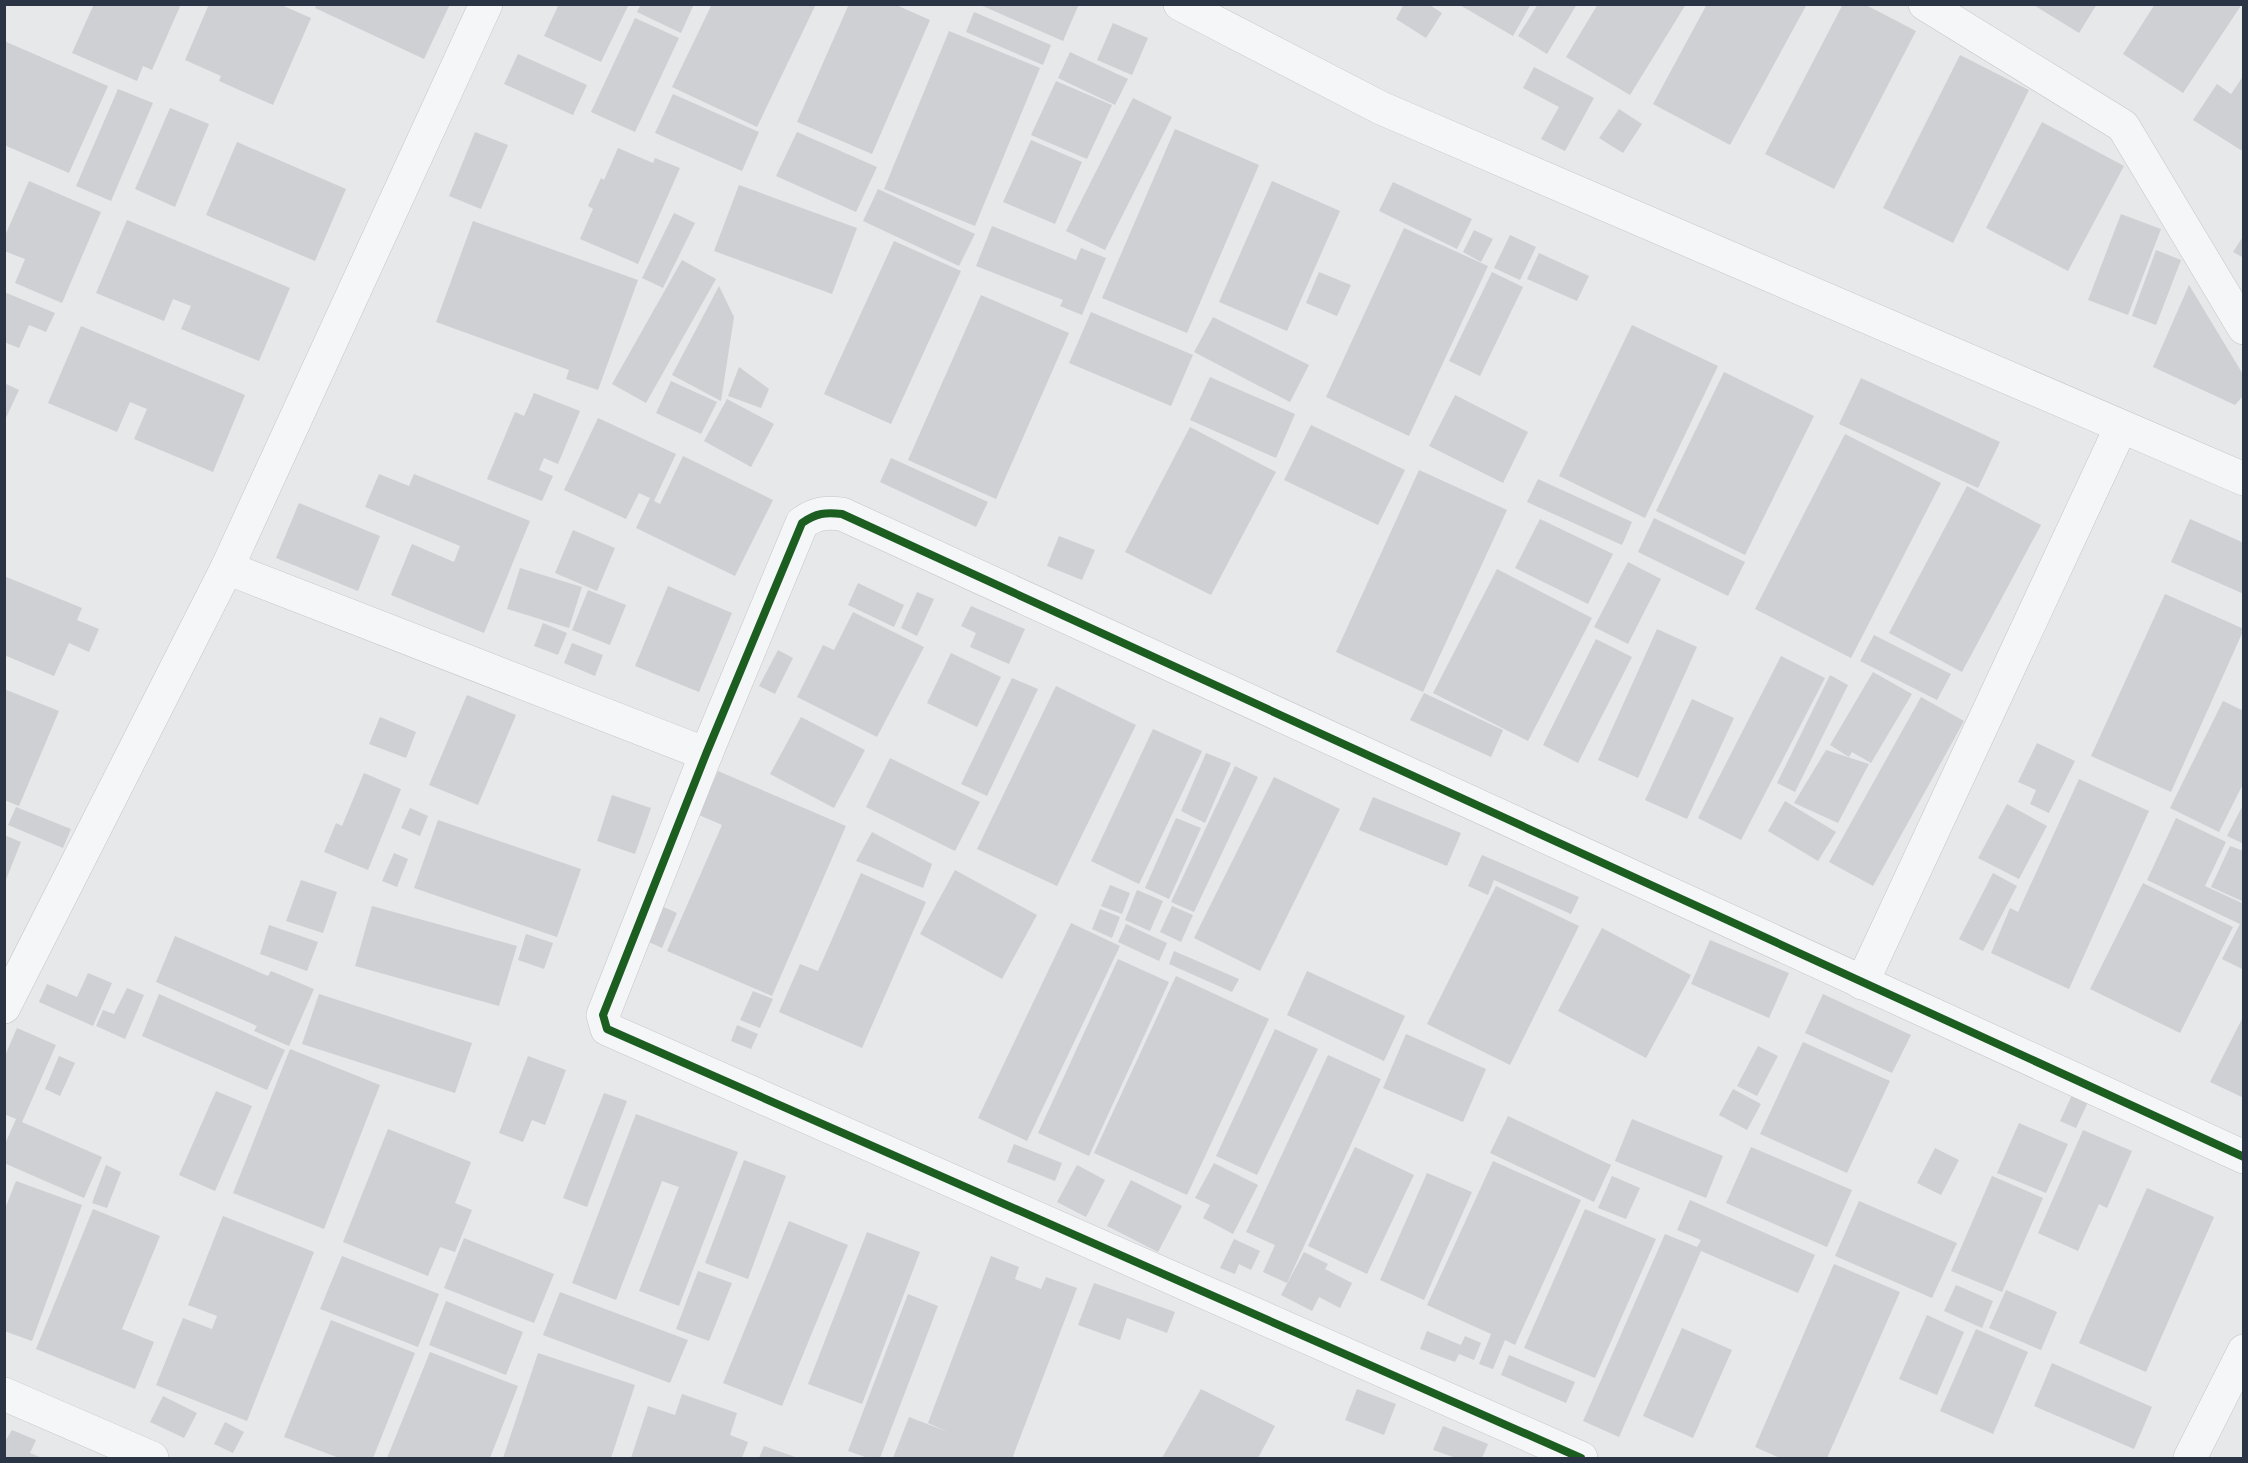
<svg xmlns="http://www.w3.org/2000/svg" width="2248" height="1463" font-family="'DM Sans',sans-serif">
<rect width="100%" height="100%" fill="#e6e8ea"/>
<g fill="#ced0d3">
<polygon points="94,4 181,4 152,70 143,66 137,81 72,53"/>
<polygon points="209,4 279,4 311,18 273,105 219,81 221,76 185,60"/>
<polygon points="317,4 450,4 424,59 315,8"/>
<polygon points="559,4 629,4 601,62 544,36"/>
<polygon points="641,4 694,4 681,33 637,12"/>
<polygon points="712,4 816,4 757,127 672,87"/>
<polygon points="849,4 894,4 930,20 872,154 797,122"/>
<polygon points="978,4 1079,4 1063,41"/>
<polygon points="1404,4 1428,4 1442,13 1426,38 1396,19"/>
<polygon points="1458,4 1531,4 1513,36"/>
<polygon points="1538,4 1577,4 1547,54 1518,36"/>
<polygon points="1598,4 1686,4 1630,95 1566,57"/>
<polygon points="1707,4 1807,4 1730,145 1653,104"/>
<polygon points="1843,4 1864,4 1916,31 1834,189 1765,154"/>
<polygon points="2032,4 2097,4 2079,33"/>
<polygon points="2155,4 2242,4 2183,93 2123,54"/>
<polygon points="974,12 1051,45 1043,65 966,32"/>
<polygon points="635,18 679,38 635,132 591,112"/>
<polygon points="1113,23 1148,38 1132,75 1097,60"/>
<polygon points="949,31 1040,68 975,226 884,189"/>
<polygon points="4,41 108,86 69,173 4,145"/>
<polygon points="1070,52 1128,79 1115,105 1058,78"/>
<polygon points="518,54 587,85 573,115 504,84"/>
<polygon points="1960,55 2029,90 1953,243 1883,208"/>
<polygon points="1534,67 1594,98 1565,151 1541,139 1559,107 1523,88"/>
<polygon points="2244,75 2244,152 2193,120 2217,84 2231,94"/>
<polygon points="1056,81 1112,105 1087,159 1031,135"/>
<polygon points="118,89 153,103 111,201 76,186"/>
<polygon points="673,94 759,132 742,171 655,133"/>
<polygon points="1133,98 1172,117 1105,250 1066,231"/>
<polygon points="170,108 209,124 175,207 135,189"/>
<polygon points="1619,109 1642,124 1623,153 1599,138"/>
<polygon points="2042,122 2124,166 2068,271 1986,228"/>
<polygon points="1175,129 1259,165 1187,333 1102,298"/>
<polygon points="475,132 508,145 481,209 449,196"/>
<polygon points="797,132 877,167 856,212 776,176"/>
<polygon points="1031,140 1082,162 1055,224 1003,202"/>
<polygon points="237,142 346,189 315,261 206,215"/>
<polygon points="618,148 653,163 655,158 680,168 638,264 580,239 593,209 588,206 601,178 604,180"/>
<polygon points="29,181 101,212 62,303 15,283 25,259 4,251 4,238"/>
<polygon points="1272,181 1340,211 1287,331 1219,302"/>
<polygon points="1393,182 1472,219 1457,249 1379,211"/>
<polygon points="739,185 857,228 832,294 714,251"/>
<polygon points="878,189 975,234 959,266 863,221"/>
<polygon points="674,213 695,223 663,288 642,278"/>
<polygon points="2121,214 2161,229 2128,315 2088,300"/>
<polygon points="127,220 290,288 259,361 181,329 191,306 173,299 164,321 96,293"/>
<polygon points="473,221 638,280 598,390 566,379 569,370 436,322"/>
<polygon points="992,226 1076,260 1081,248 1106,258 1082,315 1060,306 1063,300 976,266"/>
<polygon points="1404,228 1488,266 1409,436 1326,397"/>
<polygon points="1474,230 1493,239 1481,262 1463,252"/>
<polygon points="1510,235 1536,247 1520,280 1494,268"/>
<polygon points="2244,235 2244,258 2233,252"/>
<polygon points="894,241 961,271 891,424 824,394"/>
<polygon points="2156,250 2181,260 2156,325 2132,316"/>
<polygon points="1539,253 1589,276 1577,301 1527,279"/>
<polygon points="682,260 716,279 646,403 612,384"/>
<polygon points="1319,272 1351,285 1337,316 1306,303"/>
<polygon points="1492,272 1523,287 1480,376 1449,361"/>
<polygon points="2189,285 2244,376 2244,395 2235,405 2153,367"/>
<polygon points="719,286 734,317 721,401 672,375"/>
<polygon points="4,292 55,313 46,332 29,325 19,348 4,342"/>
<polygon points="981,295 1069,333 996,499 908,460"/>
<polygon points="1091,312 1193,355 1171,406 1069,363"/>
<polygon points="1213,317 1309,365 1290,402 1194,352"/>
<polygon points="1632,325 1718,366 1645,518 1559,476"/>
<polygon points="81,326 245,395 213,472 134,439 147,409 130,402 117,432 48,403"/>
<polygon points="739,367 769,389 761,408 728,396"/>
<polygon points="1724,372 1814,416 1745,555 1656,511"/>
<polygon points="1210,377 1295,414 1276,458 1190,420"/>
<polygon points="1861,378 2000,442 1978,488 1839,424"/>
<polygon points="671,381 717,402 701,434 656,413"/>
<polygon points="4,383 19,390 4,422"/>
<polygon points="534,393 580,411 558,464 544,458 539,470 553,476 542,501 487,479 515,412 524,416"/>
<polygon points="1455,395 1528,432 1503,483 1429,446"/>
<polygon points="727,399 774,424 751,467 704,441"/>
<polygon points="598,418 676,454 654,501 660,504 683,456 773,500 735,576 636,528 650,498 639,493 626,519 564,490"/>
<polygon points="1311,425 1405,470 1378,525 1284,480"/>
<polygon points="1190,427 1276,472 1211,595 1125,552"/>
<polygon points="1845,434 1941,483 1851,658 1755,609"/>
<polygon points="891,458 988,502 976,527 880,482"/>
<polygon points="1419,470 1507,510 1423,692 1336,652"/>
<polygon points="379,474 409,486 414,474 530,521 484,633 391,595 412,544 454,562 460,546 365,507"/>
<polygon points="1538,479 1632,522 1622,545 1527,502"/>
<polygon points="1967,486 2041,525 1962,672 1889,633"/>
<polygon points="299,503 380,536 358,591 276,558"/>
<polygon points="1654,518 1745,562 1728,596 1638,552"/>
<polygon points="1540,519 1613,554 1588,604 1515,568"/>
<polygon points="2190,519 2244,543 2244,594 2171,562"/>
<polygon points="573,530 615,548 597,591 555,573"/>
<polygon points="1059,536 1095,550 1082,580 1047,566"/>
<polygon points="1628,562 1661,579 1628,644 1594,627"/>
<polygon points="520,568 582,587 569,628 507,609"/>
<polygon points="1497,569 1592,618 1528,741 1433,693"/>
<polygon points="4,576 82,608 77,620 99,629 89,652 69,643 54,676 4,655"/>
<polygon points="858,583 904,605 894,627 848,605"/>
<polygon points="668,586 732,613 699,692 635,666"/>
<polygon points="588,590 626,605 610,645 572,630"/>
<polygon points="917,592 934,599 917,636 901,628"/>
<polygon points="2165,594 2244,629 2171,792 2091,756"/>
<polygon points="971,606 1025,629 1009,664 970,647 976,633 961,626"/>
<polygon points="853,612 924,647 877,737 797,697 823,645 834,650"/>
<polygon points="543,623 567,633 558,655 534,646"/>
<polygon points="1657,629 1697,647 1638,778 1598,760"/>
<polygon points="1874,635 1951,674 1937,700 1860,661"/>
<polygon points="1596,639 1632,657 1578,763 1543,745"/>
<polygon points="572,643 603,655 595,676 564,663"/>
<polygon points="778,650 793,658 775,694 759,686"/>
<polygon points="951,653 1001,677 977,727 927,703"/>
<polygon points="1781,656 1825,678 1741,840 1698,818"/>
<polygon points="1873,672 1912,694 1871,763 1852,752 1849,757 1830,745"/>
<polygon points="1830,675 1848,685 1795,792 1777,783"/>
<polygon points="1012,678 1038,689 987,796 961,784"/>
<polygon points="1056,686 1136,725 1057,886 977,849"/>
<polygon points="4,689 59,711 19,806 4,800"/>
<polygon points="1424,693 1503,730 1491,757 1410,720"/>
<polygon points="467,695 516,715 478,805 429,785"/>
<polygon points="1921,697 1964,721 1873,886 1829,862"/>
<polygon points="1692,699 1734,718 1687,819 1645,800"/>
<polygon points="2223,701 2244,711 2244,782 2219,832 2170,808"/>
<polygon points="380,717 416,732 406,758 369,744"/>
<polygon points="801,717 865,750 834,808 770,774"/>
<polygon points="1153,729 1202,751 1139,884 1091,861"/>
<polygon points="2037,743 2075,761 2049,813 2030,804 2036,790 2018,782"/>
<polygon points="1826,750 1869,764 1838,823 1794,803"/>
<polygon points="1206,753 1231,763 1205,823 1181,811"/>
<polygon points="890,758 980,802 955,851 866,807"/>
<polygon points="1235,766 1258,777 1194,912 1171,902"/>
<polygon points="718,771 846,826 772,996 667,951 722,825 699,815"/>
<polygon points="364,773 401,789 368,870 324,852 336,823 342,826"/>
<polygon points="1274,777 1340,809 1260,971 1194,938"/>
<polygon points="2079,779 2149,811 2069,989 1991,953 2010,908 2018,912"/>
<polygon points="612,795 651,808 635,854 597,841"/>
<polygon points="1373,797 1461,833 1447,866 1359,830"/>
<polygon points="1785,801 1836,832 1818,861 1768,831"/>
<polygon points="2244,803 2244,844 2227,836"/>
<polygon points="2007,804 2047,826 2019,879 1978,858"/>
<polygon points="16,807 71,829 63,848 8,825"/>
<polygon points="410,808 428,816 420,836 401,828"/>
<polygon points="1176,818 1201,828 1169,899 1145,888"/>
<polygon points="2176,818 2226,842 2205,886 2244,904 2244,970 2222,959 2240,924 2147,880"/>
<polygon points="438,820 581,869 557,937 414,888"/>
<polygon points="872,832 932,864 923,888 856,861"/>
<polygon points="4,835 21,842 5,882 4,882"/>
<polygon points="2230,846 2244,851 2244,902 2211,887"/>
<polygon points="394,853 408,859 397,887 382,881"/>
<polygon points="1482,855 1579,897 1571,914 1494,880 1488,895 1468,886"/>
<polygon points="955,870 1037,915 1002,979 920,934"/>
<polygon points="861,873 926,902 862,1048 779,1012 800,964 818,971"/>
<polygon points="1993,873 2017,886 1983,951 1959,939"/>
<polygon points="301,880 337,892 323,933 286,921"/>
<polygon points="2143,883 2233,927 2180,1033 2090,989"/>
<polygon points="1110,885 1130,893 1122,914 1101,906"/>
<polygon points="1496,886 1579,926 1510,1065 1427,1024"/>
<polygon points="1137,890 1163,901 1150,931 1125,920"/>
<polygon points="655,903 677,913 662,948 640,938"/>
<polygon points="372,906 517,946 499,1006 355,966"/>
<polygon points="1172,906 1193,915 1181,942 1160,932"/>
<polygon points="1100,909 1120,917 1112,938 1092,929"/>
<polygon points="1071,923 1120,946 1027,1141 978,1118"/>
<polygon points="1126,924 1167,943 1159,961 1118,942"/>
<polygon points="269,925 318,942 307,971 260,954"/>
<polygon points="1602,928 1691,975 1646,1058 1558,1011"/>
<polygon points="526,934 553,943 544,969 518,960"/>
<polygon points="175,936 268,976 271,971 314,989 289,1046 254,1031 257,1026 156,982"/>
<polygon points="1710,940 1789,973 1769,1018 1691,984"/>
<polygon points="1174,951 1239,979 1232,992 1169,964"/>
<polygon points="1118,959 1169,982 1089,1156 1038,1133"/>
<polygon points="1307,971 1405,1016 1384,1061 1287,1015"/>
<polygon points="88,973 112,983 93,1026 39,1002 47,984 77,997"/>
<polygon points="1176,976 1269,1019 1187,1195 1094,1153"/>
<polygon points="127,988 144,995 125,1039 96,1026 103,1010 114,1014"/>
<polygon points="753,991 773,999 760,1028 740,1020"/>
<polygon points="159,994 285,1050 267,1090 142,1036"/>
<polygon points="319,994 472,1043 455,1093 302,1044"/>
<polygon points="1823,994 1911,1035 1892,1073 1805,1033"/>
<polygon points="2244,1015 2244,1098 2210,1082"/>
<polygon points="737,1025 758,1034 751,1049 731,1041"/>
<polygon points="17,1028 56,1045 22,1122 102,1157 84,1198 4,1163 4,1146 16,1119 4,1114 4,1058"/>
<polygon points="1275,1029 1318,1049 1257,1175 1216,1156"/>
<polygon points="1406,1034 1486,1069 1463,1122 1383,1088"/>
<polygon points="1803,1042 1890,1081 1847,1173 1760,1134"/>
<polygon points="1758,1046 1778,1056 1757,1096 1737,1086"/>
<polygon points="290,1049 380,1085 324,1229 233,1193"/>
<polygon points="1328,1055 1381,1079 1287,1283 1263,1272 1275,1245 1246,1232"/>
<polygon points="59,1056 75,1063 60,1096 45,1089"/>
<polygon points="528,1056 566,1070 545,1125 532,1120 523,1142 499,1133"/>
<polygon points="1733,1089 1761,1104 1747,1130 1719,1115"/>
<polygon points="216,1091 252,1106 215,1191 179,1175"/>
<polygon points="604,1093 627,1101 587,1207 563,1198"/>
<polygon points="2072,1095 2088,1102 2076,1128 2060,1121"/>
<polygon points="636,1114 738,1152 679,1306 639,1291 679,1187 662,1181 616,1300 572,1283"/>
<polygon points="1508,1116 1611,1165 1594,1202 1490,1153"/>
<polygon points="1632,1119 1723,1156 1706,1198 1615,1161"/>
<polygon points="2019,1123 2068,1144 2046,1193 1997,1173"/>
<polygon points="388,1129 471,1162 455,1203 472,1210 455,1252 440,1247 428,1276 343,1242"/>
<polygon points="2083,1130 2132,1151 2107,1208 2099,1204 2078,1251 2038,1233"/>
<polygon points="1014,1144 1062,1163 1055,1181 1007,1162"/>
<polygon points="1355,1147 1414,1175 1367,1274 1308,1246"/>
<polygon points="1751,1147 1852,1190 1827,1247 1726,1203"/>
<polygon points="1935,1148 1959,1160 1941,1195 1917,1183"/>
<polygon points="744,1160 786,1176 748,1279 705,1263"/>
<polygon points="1493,1161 1581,1200 1515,1345 1505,1340 1493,1369 1479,1364 1491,1334 1427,1305"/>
<polygon points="1214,1163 1258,1185 1233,1234 1203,1218 1210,1205 1195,1198"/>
<polygon points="106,1165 121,1172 107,1208 92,1203"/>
<polygon points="1077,1165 1105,1180 1086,1217 1057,1202"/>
<polygon points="1427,1173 1472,1192 1424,1300 1380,1280"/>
<polygon points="1612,1176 1640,1188 1626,1219 1598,1208"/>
<polygon points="1992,1176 2043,1198 2002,1292 1951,1271"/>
<polygon points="1131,1180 1182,1206 1158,1252 1107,1226"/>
<polygon points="16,1181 82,1205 32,1341 4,1331 4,1211"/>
<polygon points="2147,1188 2214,1217 2146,1372 2079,1343"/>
<polygon points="1690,1200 1815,1255 1798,1293 1701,1251 1619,1437 1583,1421 1665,1234 1697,1247 1701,1240 1677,1230"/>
<polygon points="1859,1201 1957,1243 1932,1298 1835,1256"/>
<polygon points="93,1209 160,1236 122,1329 154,1342 135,1389 36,1349"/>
<polygon points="1585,1209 1656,1239 1595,1378 1524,1348"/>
<polygon points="223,1216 314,1252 247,1421 156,1385 183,1318 212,1329 217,1316 188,1305"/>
<polygon points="789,1221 848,1245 782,1406 723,1383"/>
<polygon points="867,1232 920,1252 862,1404 808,1384"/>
<polygon points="464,1238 554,1274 534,1323 444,1288"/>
<polygon points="1234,1239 1260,1251 1251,1270 1239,1264 1235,1274 1220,1268"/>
<polygon points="1304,1252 1328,1264 1325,1269 1352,1283 1340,1308 1319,1297 1312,1311 1281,1295"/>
<polygon points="342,1256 439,1294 418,1347 320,1309"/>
<polygon points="991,1256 1019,1267 1015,1279 1041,1289 1046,1277 1077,1288 1013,1456 1015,1458 893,1458 909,1417 948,1432 928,1423"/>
<polygon points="1834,1264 1900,1292 1827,1458 1780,1458 1755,1447"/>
<polygon points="698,1271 732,1283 709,1341 676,1329"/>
<polygon points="1094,1283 1175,1312 1167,1333 1127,1318 1120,1340 1078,1325"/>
<polygon points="1956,1285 1993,1301 1982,1328 1944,1311"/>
<polygon points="2006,1290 2057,1312 2041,1350 1989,1328"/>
<polygon points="560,1292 688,1340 670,1383 543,1335"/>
<polygon points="908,1294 938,1306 880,1458 868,1458 848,1451"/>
<polygon points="446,1301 523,1332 506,1375 429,1345"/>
<polygon points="1927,1315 1964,1332 1937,1395 1899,1379"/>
<polygon points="331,1320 415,1353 373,1458 339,1458 284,1437"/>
<polygon points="1682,1328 1732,1350 1693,1438 1643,1416"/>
<polygon points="1976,1329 2028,1352 1993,1434 1940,1411"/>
<polygon points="1427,1331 1461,1345 1465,1336 1481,1343 1474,1360 1459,1354 1455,1362 1420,1349"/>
<polygon points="430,1352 518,1386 490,1458 387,1458"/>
<polygon points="538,1353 635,1385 611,1458 503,1458"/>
<polygon points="1509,1355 1575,1382 1566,1403 1501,1375"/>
<polygon points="2052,1363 2152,1407 2134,1449 2034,1406"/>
<polygon points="1201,1389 1275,1426 1258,1458 1162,1458"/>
<polygon points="1357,1389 1396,1404 1384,1435 1345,1420"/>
<polygon points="682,1394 737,1413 730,1435 748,1442 742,1458 631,1458 648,1406 675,1415"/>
<polygon points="163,1396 197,1413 184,1438 150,1422"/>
<polygon points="225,1422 244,1432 233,1453 214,1444"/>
<polygon points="1443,1426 1488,1444 1482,1458 1456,1458 1433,1450"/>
<polygon points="12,1430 36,1440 30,1453 42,1458 4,1458 4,1443"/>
<polygon points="764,1446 798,1458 759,1458"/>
</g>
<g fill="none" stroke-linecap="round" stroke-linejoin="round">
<defs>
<g id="street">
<polyline points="1180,4 1381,108 2244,479"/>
<polyline points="1925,4 2123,126 2244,328"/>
<polyline points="227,568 706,754"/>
<polyline points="1862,983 2121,427"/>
<polyline points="4,1007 227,568 486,4"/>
<polyline points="4,1394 152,1458"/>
<path d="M1581 1458 607 1029 603 1015 706 754 802 523C816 513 826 512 842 514L2244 1157"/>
<polyline points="2190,1458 2244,1351"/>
</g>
</defs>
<use href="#street" stroke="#c4c6c8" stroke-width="34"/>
<use href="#street" stroke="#f5f6f7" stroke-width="33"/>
<defs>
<path id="cycleway" d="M1581 1458 607 1029 603 1015 706 754 802 523C816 513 826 512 842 514L2244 1157"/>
</defs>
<use href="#cycleway" stroke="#f4f6f9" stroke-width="11"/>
<use href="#cycleway" stroke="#1b5e20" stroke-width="8"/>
</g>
<rect width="2248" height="1463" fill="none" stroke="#2b3445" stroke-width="12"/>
</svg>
